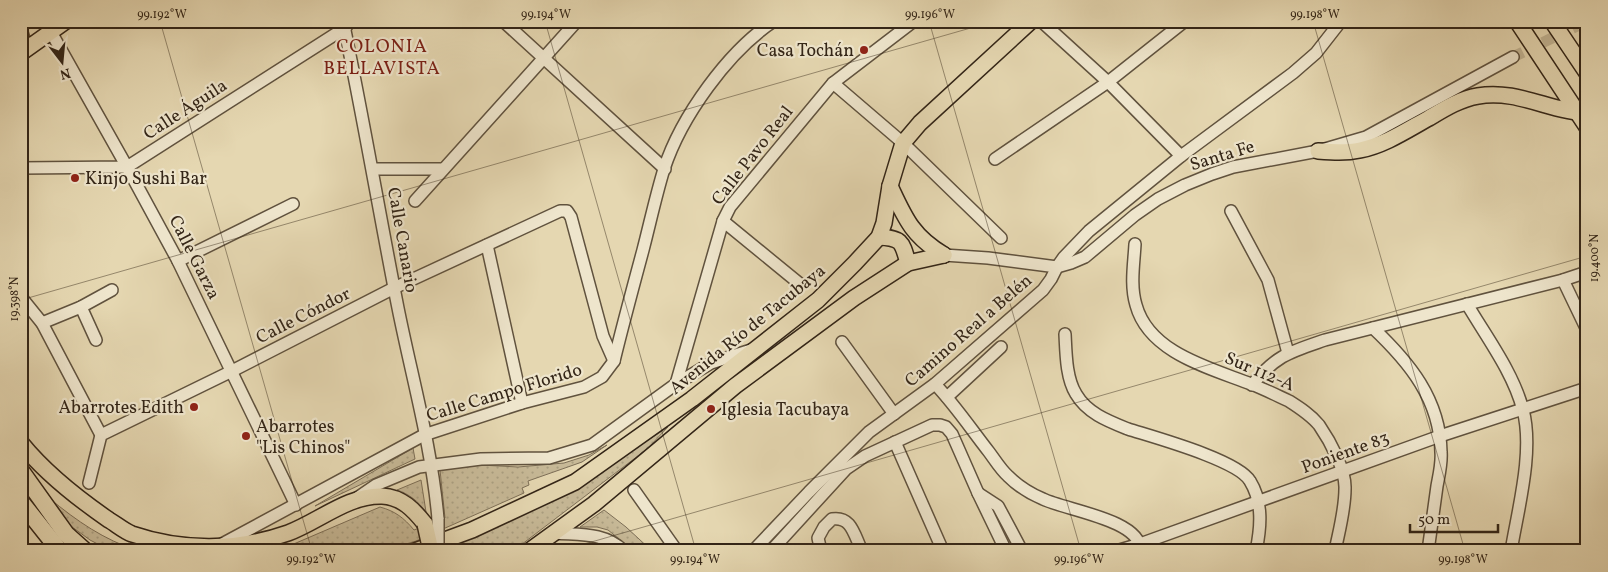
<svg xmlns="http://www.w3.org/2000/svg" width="1608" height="572" font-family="Vollkorn,serif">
<defs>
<pattern id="green-dots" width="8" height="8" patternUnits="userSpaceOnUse" patternTransform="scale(1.25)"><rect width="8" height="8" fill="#c7b997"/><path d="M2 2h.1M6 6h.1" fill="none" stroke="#ab9f81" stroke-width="1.8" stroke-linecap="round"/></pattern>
</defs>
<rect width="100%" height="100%" fill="#e5d7b1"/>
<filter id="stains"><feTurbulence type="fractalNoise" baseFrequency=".004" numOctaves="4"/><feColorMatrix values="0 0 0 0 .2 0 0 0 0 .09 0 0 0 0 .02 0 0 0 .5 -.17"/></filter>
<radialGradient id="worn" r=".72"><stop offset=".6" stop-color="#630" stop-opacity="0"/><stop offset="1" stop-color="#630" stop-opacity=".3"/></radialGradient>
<g fill="url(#green-dots)" stroke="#7d6f57">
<polygon points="668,427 647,449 513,551 425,551 584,482"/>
<path d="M607 445 582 462 528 481 529 485 522 488 524 493 416 541 390 549 383 551H274L289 546 380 507C395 511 404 518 414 530L445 518 440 470 480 465 518 467 564 463 589 455Z"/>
<polygon points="413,448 415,459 315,506"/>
<path d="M421 480 426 512C418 501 409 494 397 490Z"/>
<path d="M49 498C78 522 103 539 138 551H111L90 540 68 524Z"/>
<polygon points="604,510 626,527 652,551 634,551 608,530 597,527 580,527"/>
</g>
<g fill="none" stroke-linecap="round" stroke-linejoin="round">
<polyline stroke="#c1b392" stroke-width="11" stroke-dasharray="11 5.5" stroke-linecap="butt" points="1513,57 1577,26"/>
<defs>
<g id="minor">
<path d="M343 21C363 116 379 212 398 308 412 378 432 448 438 519"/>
<polyline points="503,21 665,169"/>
<polyline points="1041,21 1108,82 1181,156"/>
<polyline points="21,29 27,49"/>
<polyline points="51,32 127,167 178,261 296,505"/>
<polyline points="833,83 903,143 1001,238"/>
<polyline points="995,159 1108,82 1185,21"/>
<polyline points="21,168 127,167 345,28 349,23"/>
<polyline points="373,169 443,169"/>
<polyline points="415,201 577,21"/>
<polyline points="1231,211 1268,280 1288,353"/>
<polyline points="723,221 800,284"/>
<path d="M1135 244C1134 264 1130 285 1136 305 1149 353 1210 368 1251 384 1264 389 1276 395 1289 401 1300 408 1311 415 1319 425 1330 441 1346 470 1345 489 1345 510 1339 531 1335 551"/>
<polyline points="487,245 522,403"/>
<polyline points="944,255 988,258 1057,267 1071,263 1085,257 1135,215 1158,199 1185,185 1212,174 1233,167 1318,151 1366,137 1513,57"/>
<polyline points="178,261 293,204"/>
<polyline points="1563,280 1587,330"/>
<polyline points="21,297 42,323 101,435"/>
<path d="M1467 304C1487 338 1513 372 1523 410 1534 451 1518 509 1511 551"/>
<polyline points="81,307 96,340"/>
<polyline points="42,323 81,307 112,290"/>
<path d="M1373 328C1409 362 1440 399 1441 452 1442 463 1439 475 1437 486 1434 508 1431 529 1428 551"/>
<path d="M1065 334C1066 353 1066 378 1076 394 1087 413 1108 421 1128 429 1153 437 1238 460 1250 481 1263 502 1261 527 1256 551"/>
<polyline points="842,342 894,414"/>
<polyline points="676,384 723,221 730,207 833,83 914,21"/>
<path d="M935 384C955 405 971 429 989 452 995 460 1001 470 1008 476 1018 486 1031 494 1043 499 1066 510 1140 520 1140 549"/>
<path d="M1252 385C1276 355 1290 352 1325 340L1563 280 1587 272"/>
<polyline points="947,397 1001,347"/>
<polyline points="895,442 943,551"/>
<polyline points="89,483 101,435 232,371 394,288 560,211 567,211 571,217 603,336 614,361"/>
<polyline points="634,490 677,551"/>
<polyline points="978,493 998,506 1022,551"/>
<polyline points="357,498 376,485 419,467 481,459 549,458 592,445 676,384 711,363 751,350"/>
<path d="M555 533C580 535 604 532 624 551"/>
<path d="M222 544 424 435 522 403 584 387 602 377 614 361C623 324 633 287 643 250 650 223 656 195 664 169 681 117 728 51 774 21"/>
<polyline points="753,551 809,492 869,432 935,384 1043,290 1051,279 1057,267 1064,257 1089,231 1181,156 1293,73 1316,53 1341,21"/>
<polyline points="771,551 846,469 865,456 932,425 940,425 946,427 952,434 978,493 1006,551"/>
<path d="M821 551 818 538 824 527 832 519C852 516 854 535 862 551"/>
<polyline points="1116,551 1140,544 1440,436 1587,388"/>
</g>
<g id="major">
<polyline points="1517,21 1587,127"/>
<polyline points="1552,21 1587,73"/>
<polyline points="21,53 66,21"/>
<path d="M1318 151C1332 152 1346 153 1360 150 1385 145 1407 130 1429 118 1444 109 1460 99 1478 96 1517 89 1551 112 1587 113"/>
<path d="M890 186C905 218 912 236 944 255"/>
<path d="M879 237C902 238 902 242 908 263"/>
<path d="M21 443C46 474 77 498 109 520 116 524 124 531 132 534 182 551 237 551 288 533 318 522 348 495 382 496 402 497 414 510 425 524"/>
<polyline points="415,551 472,530 575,482 692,399 818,300 855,263 879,237 884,223 890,186 903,143 920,123 1031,21"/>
<polyline points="529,551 594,504 735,386 854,298 908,263 944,255"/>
</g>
<g id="highway">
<polyline points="21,471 66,534 85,551"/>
<polyline points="21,502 60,551"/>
<polyline points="21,549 22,551"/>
</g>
</defs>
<use href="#minor" stroke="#60523e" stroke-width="14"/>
<use href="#major" stroke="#332517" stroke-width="18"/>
<use href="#highway" stroke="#332517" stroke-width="19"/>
<use href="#minor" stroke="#eee5cc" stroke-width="11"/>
<use href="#major" stroke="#e5d7b1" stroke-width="15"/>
<use href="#highway" stroke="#e5d7b1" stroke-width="16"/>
<defs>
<polyline id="minor-bridge" points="438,551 438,519"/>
<polyline id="major-bridge" points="425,524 431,551"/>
</defs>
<use href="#minor-bridge" stroke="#60523e" stroke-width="14" stroke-linecap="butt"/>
<use href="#major-bridge" stroke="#332517" stroke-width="18" stroke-linecap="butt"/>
<use href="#minor-bridge" stroke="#eee5cc" stroke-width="11"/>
<use href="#major-bridge" stroke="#e5d7b1" stroke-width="15"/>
</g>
<path fill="none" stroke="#332517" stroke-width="1" stroke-opacity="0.45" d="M160 21 312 551M545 21 696 551M929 21 1081 551M1313 21 1465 551M21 300 995 21M560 551 1587 256"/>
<g fill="#8f2418" stroke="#eee5cc" stroke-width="2">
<circle cx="864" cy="50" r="5"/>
<circle cx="75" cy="178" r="5"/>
<circle cx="194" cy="407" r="5"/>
<circle cx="711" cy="409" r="5"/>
<circle cx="246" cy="436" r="5"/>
</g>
<g text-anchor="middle" stroke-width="4.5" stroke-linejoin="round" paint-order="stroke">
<g font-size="18" fill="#332517" stroke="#eee5cc" text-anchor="start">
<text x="854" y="56" text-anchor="end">Casa Tochán</text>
<text x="85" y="184">Kinjo Sushi Bar</text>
<text x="184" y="413" text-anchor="end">Abarrotes Edith</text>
<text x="721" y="415">Iglesia Tacubaya</text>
<text x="256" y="432">Abarrotes<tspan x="256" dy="21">"Lis Chinos"</tspan></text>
</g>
<g font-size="18" fill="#332517" stroke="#eee5cc">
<text transform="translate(185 109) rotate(-33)" y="6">Calle Águila</text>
<text transform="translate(752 155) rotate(-52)" y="6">Calle Pavo Real</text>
<text transform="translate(1222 155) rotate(-17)" y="6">Santa Fe</text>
<text transform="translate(403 240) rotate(80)" y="6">Calle Canario</text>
<text transform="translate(195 257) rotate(63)" y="6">Calle Garza</text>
<text transform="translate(303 315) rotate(-27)" y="6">Calle Cóndor</text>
<text transform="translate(747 329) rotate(-39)" y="6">Avenida Río de Tacubaya</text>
<text transform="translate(968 330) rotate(-41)" y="6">Camino Real a Belén</text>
<text transform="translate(1260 371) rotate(23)" y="6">Sur 112-A</text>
<text transform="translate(504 392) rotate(-17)" y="6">Calle Campo Florido</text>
<text transform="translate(1345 452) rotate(-20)" y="6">Poniente 83</text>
</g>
<g font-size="19" letter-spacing="1" fill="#7a1f14" stroke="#eee5cc">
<text x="382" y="52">COLONIA<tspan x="382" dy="22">BELLAVISTA</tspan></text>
</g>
</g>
<rect width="1608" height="572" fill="none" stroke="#e5d7b1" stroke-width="55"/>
<g transform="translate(62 62) rotate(164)" stroke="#eee5cc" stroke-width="4" paint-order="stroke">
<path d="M0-4L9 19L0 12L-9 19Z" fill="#332517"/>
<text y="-8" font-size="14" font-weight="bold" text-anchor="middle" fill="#332517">N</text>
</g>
<path d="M1410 524v8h88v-8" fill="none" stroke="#332517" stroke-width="2.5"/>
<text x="1418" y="524" font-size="15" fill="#332517" stroke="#eee5cc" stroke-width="4" paint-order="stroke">50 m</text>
<rect x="28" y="28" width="1552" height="516" fill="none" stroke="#332517" stroke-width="2"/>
<g font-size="12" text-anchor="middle" fill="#332517">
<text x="162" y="18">99.192°W</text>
<text x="546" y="18">99.194°W</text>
<text x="930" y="18">99.196°W</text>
<text x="1315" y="18">99.198°W</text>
<text transform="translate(1594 258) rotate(-90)" y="4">19.400°N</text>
<text transform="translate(14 299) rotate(-90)" y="4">19.398°N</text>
<text x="311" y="563">99.192°W</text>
<text x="695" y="563">99.194°W</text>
<text x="1079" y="563">99.196°W</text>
<text x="1463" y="563">99.198°W</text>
</g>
<rect width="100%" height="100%" filter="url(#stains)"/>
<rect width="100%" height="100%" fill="url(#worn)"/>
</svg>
